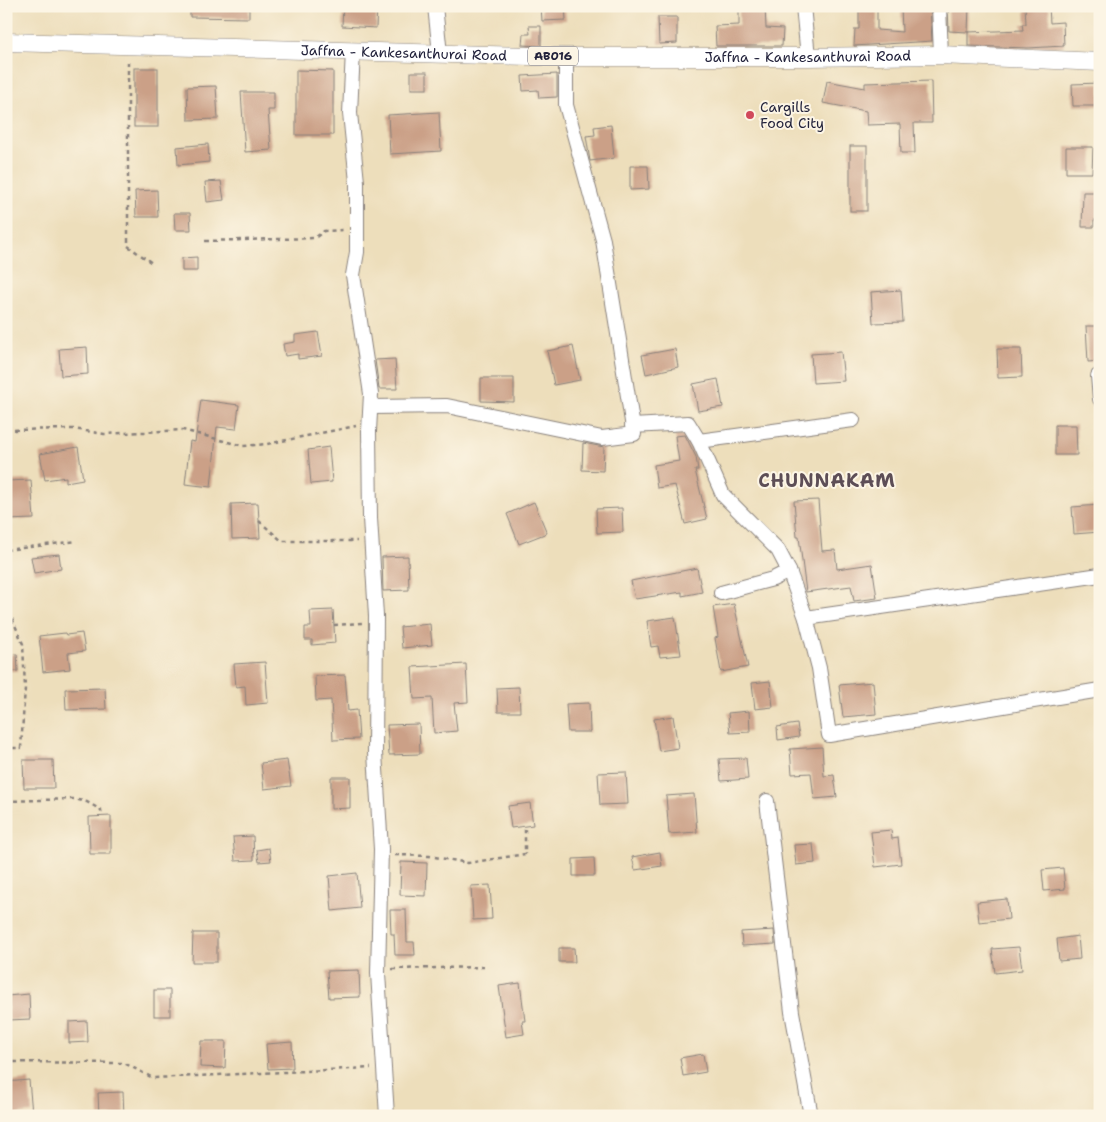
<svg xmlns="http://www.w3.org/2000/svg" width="1106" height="1122" font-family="'Shantell Sans',sans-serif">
<rect width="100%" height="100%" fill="#fcf5e5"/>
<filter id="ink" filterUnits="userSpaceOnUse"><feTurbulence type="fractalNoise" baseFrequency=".02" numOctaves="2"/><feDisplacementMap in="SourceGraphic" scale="10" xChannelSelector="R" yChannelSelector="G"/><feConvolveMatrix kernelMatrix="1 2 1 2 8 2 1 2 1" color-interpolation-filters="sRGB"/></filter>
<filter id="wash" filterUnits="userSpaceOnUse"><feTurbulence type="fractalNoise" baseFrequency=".0096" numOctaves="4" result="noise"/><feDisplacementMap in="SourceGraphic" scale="20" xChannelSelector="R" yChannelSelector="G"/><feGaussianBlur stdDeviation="1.12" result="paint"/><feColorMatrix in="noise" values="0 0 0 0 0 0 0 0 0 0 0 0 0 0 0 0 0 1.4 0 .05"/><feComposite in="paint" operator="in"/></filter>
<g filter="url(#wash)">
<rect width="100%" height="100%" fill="#eddebb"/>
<g id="blocks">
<g fill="#cba087">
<polygon points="190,6 249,6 249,18 190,17"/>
<polygon points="343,6 377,6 376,28 342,26"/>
<polygon points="541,6 565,6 566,20 542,21"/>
<polygon points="739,6 765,6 766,28 783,29 782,46 716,46 715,26 739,25"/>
<polygon points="859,6 877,6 877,30 902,32 901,6 930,6 932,41 854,46 855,29 859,29"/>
<polygon points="948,6 969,6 968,32 949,31"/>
<polygon points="1025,6 1049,6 1050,23 1063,22 1064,46 1028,48 968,46 968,32 1023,30 1022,24 1026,24"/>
<polygon points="658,17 677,17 677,43 659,44"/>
<polygon points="529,26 541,26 541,46 522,45 523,34 530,34"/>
<rect x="134" y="68" width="24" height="59"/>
<polygon points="296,70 333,71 333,135 296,135"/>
<rect x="411" y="72" width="16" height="17"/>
<polygon points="557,74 557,97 539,98 538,90 523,91 522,76"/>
<polygon points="827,81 865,88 865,83 931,81 932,123 914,123 915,153 901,153 900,124 867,125 866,111 823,103"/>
<polygon points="1100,83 1100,106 1073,106 1072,84"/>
<polygon points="216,86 218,119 188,120 187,87"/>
<polygon points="241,92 274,92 274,110 268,110 271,150 245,152"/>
<polygon points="439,112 441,151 390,154 388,115"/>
<polygon points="611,125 614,158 590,161 586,136 595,135 594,127"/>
<polygon points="208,144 209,162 178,165 177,147"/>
<rect x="850" y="146" width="17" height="65"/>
<polygon points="1066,147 1093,147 1092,173 1066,173"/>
<polygon points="630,166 648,166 649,189 630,190"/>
<polygon points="221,181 224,200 207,202 205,182"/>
<polygon points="157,190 158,217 136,217 135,191"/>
<polygon points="1083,192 1100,192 1100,220 1094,220 1094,227 1082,227"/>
<polygon points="174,213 190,213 191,230 175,230"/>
<polygon points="197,257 197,271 182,271 182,258"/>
<polygon points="901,290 903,322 873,323 871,292"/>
<polygon points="1086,326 1100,326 1100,361 1088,362"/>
<polygon points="318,332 322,356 298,359 298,354 285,356 283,344 295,342 295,335"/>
<polygon points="573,346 580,380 554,385 547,351"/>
<polygon points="87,347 88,374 61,376 59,349"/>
<polygon points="675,349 678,367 646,374 642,355"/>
<polygon points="997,349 1021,349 1022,377 998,378"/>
<polygon points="841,352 844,381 813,383 811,354"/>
<polygon points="395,359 397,389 379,389 375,360"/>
<polygon points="481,378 514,378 514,402 481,401"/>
<polygon points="718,379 723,407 698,411 693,384"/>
<polygon points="201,400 239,405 236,429 217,427 211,487 185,484 190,441 195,442"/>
<polygon points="1055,425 1076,425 1077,455 1055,455"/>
<polygon points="685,435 696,457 698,470 695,470 707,519 685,524 675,485 657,488 654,465 679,461 675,436"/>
<polygon points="583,443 604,447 603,471 582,470"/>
<polygon points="78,447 83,479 66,482 66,477 45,480 40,454"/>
<polygon points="329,447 332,482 311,484 308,450"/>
<polygon points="31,480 34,519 6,520 6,481"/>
<polygon points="818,500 822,551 835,550 837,569 872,564 877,598 854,601 851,586 806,592 799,537 797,537 794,501"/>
<polygon points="534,502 547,533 519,544 507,514"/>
<polygon points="258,503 260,538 232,539 231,504"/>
<polygon points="1100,505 1100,532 1074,534 1072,507"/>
<polygon points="622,508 623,532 597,533 596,509"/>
<polygon points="59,554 61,569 34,573 31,557"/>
<polygon points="408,556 409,590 383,591 382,557"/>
<polygon points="697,568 702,592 682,596 682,592 635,599 631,581"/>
<polygon points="734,604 748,667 721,672 715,638 718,637 713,607"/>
<polygon points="333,610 335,643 312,645 312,640 305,640 305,627 311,627 310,611"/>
<polygon points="675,617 681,655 660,657 658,646 651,647 647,621"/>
<polygon points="430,624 432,645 402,648 400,627"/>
<polygon points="65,633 66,635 82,633 85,651 68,653 70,669 43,672 39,636"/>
<polygon points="17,654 18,671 6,671 6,655"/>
<polygon points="265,662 268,703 246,705 245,686 236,687 234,664"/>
<polygon points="466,664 468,702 454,703 457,731 434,733 432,698 414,699 412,667"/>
<polygon points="345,675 348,711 357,710 359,739 333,740 331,700 316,701 315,676"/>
<polygon points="770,681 773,707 755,709 752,683"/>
<polygon points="873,682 876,714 843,717 839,685"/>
<polygon points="519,687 520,712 498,712 497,688"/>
<polygon points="105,688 106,709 66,710 65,689"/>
<polygon points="589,703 590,732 568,732 566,704"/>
<polygon points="749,711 750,732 730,733 728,713"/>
<polygon points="673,716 678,748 659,751 654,719"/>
<polygon points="419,724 420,754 389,755 387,725"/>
<polygon points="797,724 799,737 778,740 777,727"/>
<polygon points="822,747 824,776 834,775 837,797 814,799 811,773 792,774 790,749"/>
<polygon points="746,758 748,779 721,781 719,759"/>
<polygon points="23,760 53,760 54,788 24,788"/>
<polygon points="287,760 291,786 264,789 261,763"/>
<polygon points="626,772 628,804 600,805 598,773"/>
<polygon points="331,777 350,777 350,808 331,809"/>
<polygon points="694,794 697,832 669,834 666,796"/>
<polygon points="530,803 533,825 511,828 508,806"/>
<polygon points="111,816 111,854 90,854 89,817"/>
<polygon points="891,830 892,839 898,838 901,864 875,867 871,832"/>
<polygon points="253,836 254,860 235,861 233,837"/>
<polygon points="813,844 815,863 796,865 794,845"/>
<polygon points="269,848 271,861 259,862 257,850"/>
<polygon points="660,852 662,866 635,870 632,857"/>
<polygon points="594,858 595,876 573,876 573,859"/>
<polygon points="401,862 427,863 426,896 400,895"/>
<polygon points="1063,868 1065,889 1044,891 1042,870"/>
<polygon points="357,873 360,908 332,911 329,876"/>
<polygon points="490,885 492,919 473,920 471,886"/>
<polygon points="1007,899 1009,919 979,922 977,902"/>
<polygon points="390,910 406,910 407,942 414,942 415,955 395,955 394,934 391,934"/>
<polygon points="774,930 775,944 742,946 741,932"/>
<polygon points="193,933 217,933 217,962 192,962"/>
<polygon points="1078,936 1080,959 1059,961 1057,939"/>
<polygon points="1019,947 1022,970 995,973 992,949"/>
<polygon points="559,948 574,948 575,962 559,962"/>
<polygon points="359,970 360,997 329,998 327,971"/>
<polygon points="520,983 525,1021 522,1021 524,1034 506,1037 499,986"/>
<rect x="154" y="990" width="16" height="26"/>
<polygon points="29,994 30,1019 9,1020 7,996"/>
<polygon points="87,1021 88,1042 69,1043 69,1022"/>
<polygon points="201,1041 226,1041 225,1068 200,1067"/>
<polygon points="292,1042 293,1068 268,1069 266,1044"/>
<polygon points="703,1054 706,1072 683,1076 680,1058"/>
<polygon points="29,1080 32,1113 7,1115 6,1082"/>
<polygon points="123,1092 124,1116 99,1116 98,1093"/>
</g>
</g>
</g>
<g filter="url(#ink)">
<use href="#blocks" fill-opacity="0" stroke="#88807b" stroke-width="1"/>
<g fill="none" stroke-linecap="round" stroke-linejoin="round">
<defs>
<g id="minor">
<polyline points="435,6 440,54"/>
<polyline points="803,6 808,57"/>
<polyline points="939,6 941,55"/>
<polyline points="353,51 350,113 357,182 357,252 353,275 371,394 369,431 370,518 376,616 375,753 381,849 378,973 387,1116"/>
<polyline points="1098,376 1100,399"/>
<polyline points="372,407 447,406 602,438 634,434 603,240 566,105 566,57"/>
<polyline points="632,426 688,423 699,441 723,495 778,550 789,571 806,618 819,668 829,735 1100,690"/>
<polyline points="699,441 853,420"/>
<polyline points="721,593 773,579 789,571"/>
<polyline points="806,618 1100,575"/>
<polyline points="767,801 792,1012 811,1116"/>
</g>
<g id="major">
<path id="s1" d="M6 42 566 57H808L941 55 1100 62"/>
</g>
</defs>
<use href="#minor" stroke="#88807b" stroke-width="16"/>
<use href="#major" stroke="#88807b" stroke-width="19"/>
<g stroke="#88807b" stroke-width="2.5" stroke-dasharray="4 4" stroke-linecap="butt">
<polyline points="128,62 128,246 152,263"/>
<polyline points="205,241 315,238 324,231 343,230"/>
<polyline points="6,430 74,429 104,434 183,430 243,446 267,444 356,426"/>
<polyline points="259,521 282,541 357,541"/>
<polyline points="6,550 77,541"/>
<polyline points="6,604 23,644 25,688 21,748 6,748"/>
<polyline points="334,625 362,623"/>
<polyline points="6,801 74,799 87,802 101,810 102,816"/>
<polyline points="395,855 429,856 468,863 525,854 525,826"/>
<polyline points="392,969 484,967"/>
<polyline points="6,1062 124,1063 153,1078 371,1068"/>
</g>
<use href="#minor" stroke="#fff" stroke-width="14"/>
<use href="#major" stroke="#fff" stroke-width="18"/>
</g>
</g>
<circle fill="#d1495b" stroke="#fcf5e5" stroke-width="2" cx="750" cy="115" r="5"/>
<g text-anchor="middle" stroke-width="4" stroke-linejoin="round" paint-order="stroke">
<rect fill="#fcf5e5" stroke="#63616e" stroke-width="1" x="528" y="46.5" width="50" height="19" rx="4"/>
<g font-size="12" font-weight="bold" fill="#22223b">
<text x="553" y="60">AB016</text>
</g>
<g font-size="14" fill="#22223b" stroke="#fcf5e5">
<text dy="5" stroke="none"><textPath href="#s1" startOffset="398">Jaffna - Kankesanthurai Road</textPath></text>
<text dy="5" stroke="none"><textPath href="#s1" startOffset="802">Jaffna - Kankesanthurai Road</textPath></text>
</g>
<g font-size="14" fill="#22223b" stroke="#fcf5e5" text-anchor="start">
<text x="760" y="112">Cargills<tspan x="760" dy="16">Food City</tspan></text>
</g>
<g font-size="19" font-weight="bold" letter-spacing="1" fill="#5d4e56" stroke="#fcf5e5">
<text x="827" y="487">CHUNNAKAM</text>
</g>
</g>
<rect width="1106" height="1122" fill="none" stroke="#fcf5e5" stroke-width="25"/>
</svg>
